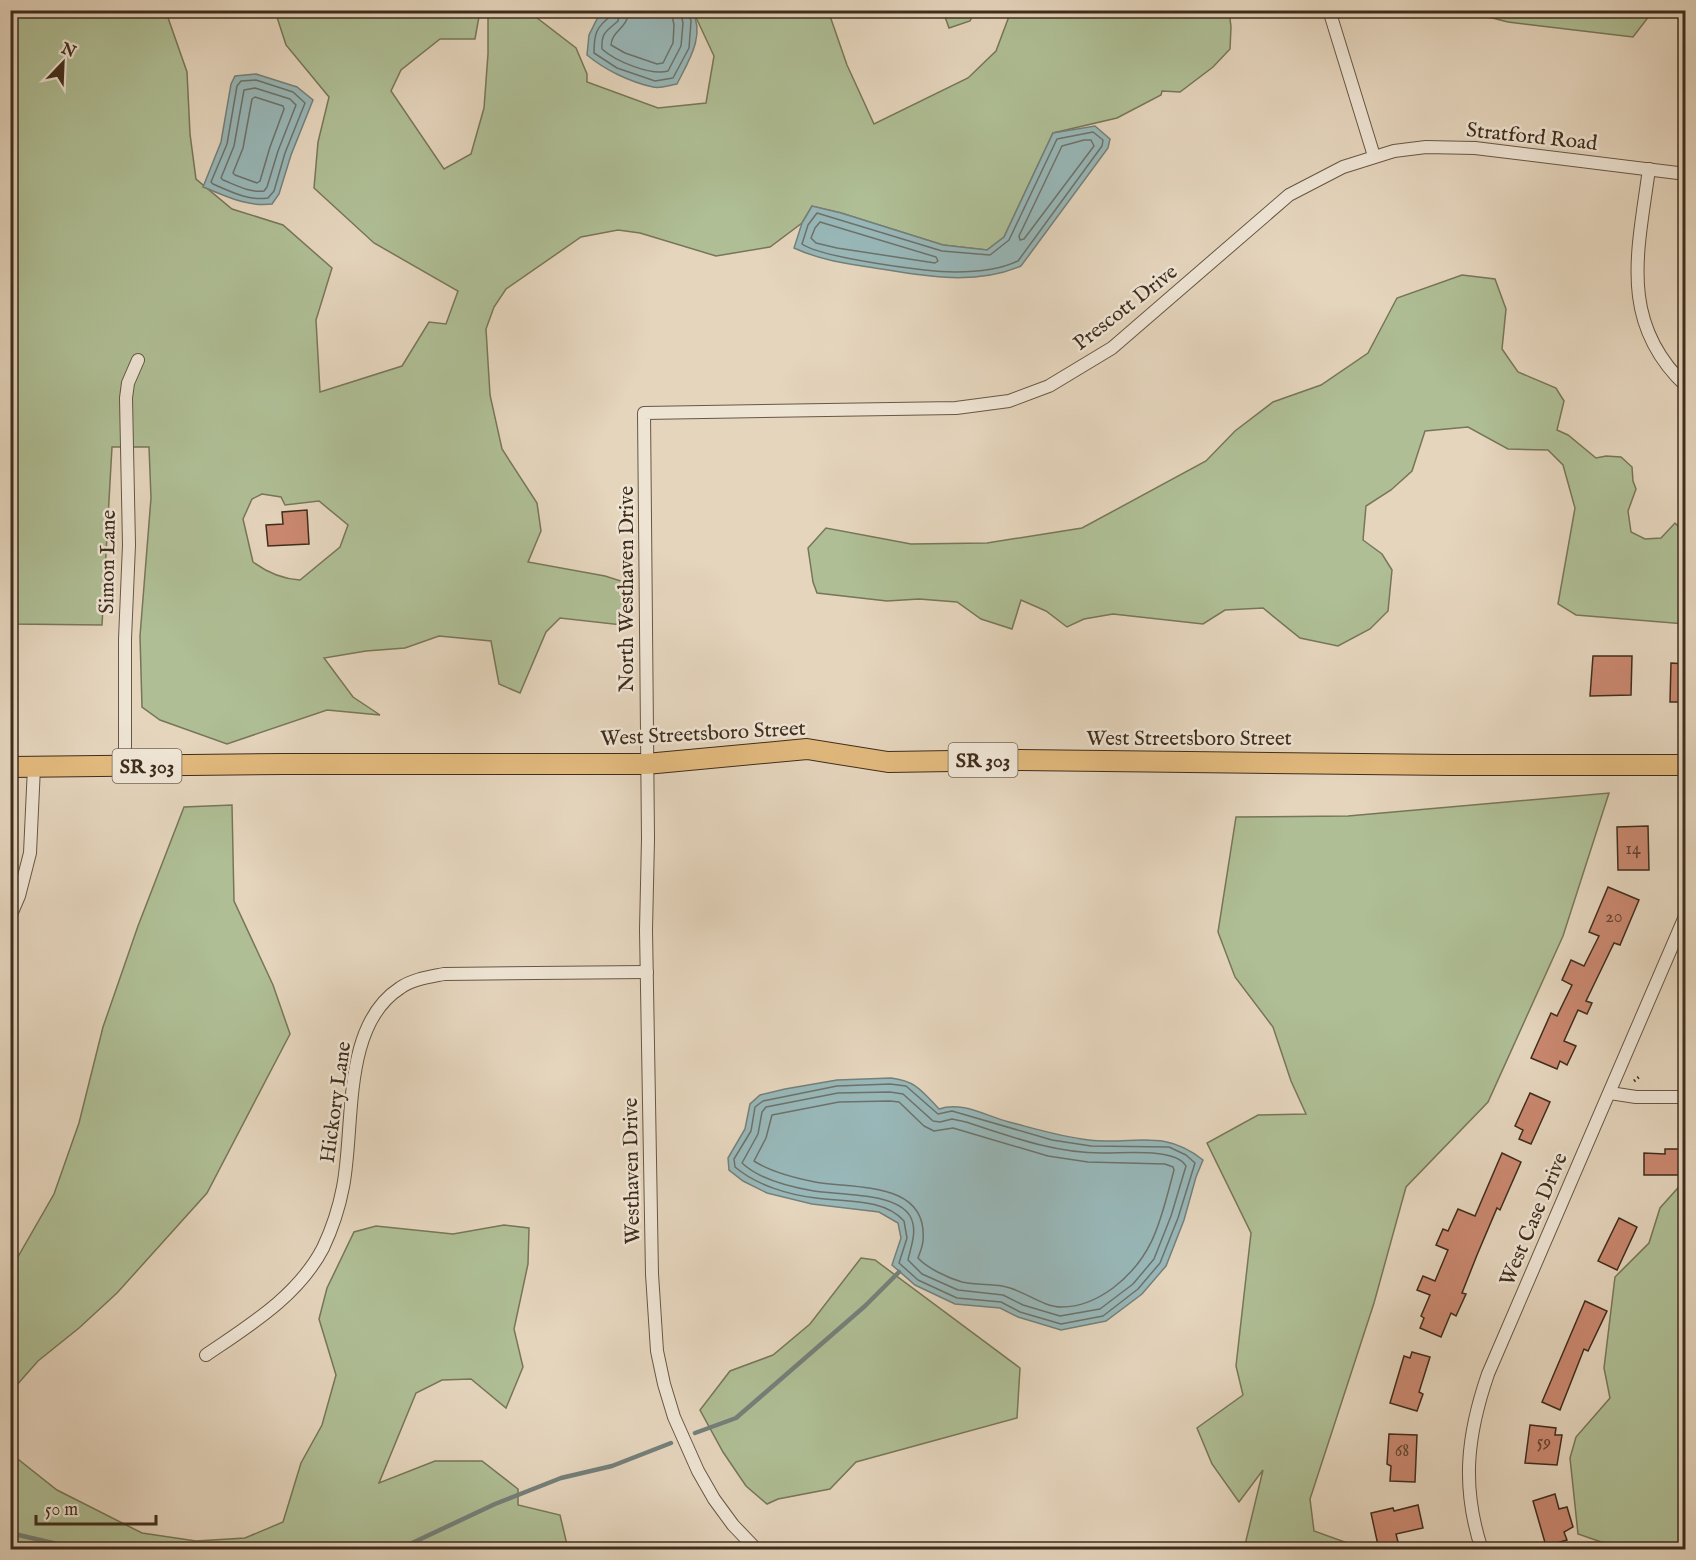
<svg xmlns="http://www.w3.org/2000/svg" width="1696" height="1560" font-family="'IM FELL English',serif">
<rect width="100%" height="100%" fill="#e5d5bd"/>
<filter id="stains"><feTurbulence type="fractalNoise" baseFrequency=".00333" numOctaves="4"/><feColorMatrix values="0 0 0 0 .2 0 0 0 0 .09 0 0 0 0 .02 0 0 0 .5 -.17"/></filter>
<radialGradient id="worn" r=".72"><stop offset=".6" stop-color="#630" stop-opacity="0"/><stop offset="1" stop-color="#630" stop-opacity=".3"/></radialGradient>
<g fill="#afbe95" stroke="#777658" stroke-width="1.5" fill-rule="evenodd">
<path d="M163 10 166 12 187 72 190 134 196 179 232 209 283 225 332 268 316 320 320 392 402 366 429 322 446 324 458 291 374 243 314 188 318 142 329 97 286 45 275 11H480L475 39H440L401 70 391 91 444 169 471 154 484 108 488 54V11H528L576 48 587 74V82L658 108 706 103 714 56 693 11H821L830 16 847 65 874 124 968 78 996 51 1011 11 1229 10 1231 27 1230 49 1213 67 1180 92 1162 91 1161 95 1117 118 1053 133 1004 237 987 250 943 245 841 213 812 206 802 223 770 247 716 256 640 233 618 230 581 237 506 289 494 307 486 329 490 395 502 449 537 503 541 531 528 562 605 576 624 582 622 625 560 618 546 632 520 693 499 684 491 641 439 636 405 648 366 651 324 658 353 697 380 715 327 710 227 744 160 720 142 707 140 636 151 498 149 447H112L102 625 11 624V11ZM262 494 281 497 285 505 319 501 348 525 340 547 300 580C282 579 268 573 253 562L243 519 252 499Z"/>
<polygon points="943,11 943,10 975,11 970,21 949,28"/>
<polygon points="1465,11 1653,10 1653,11 1633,37 1508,22"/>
<polygon points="1462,275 1495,279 1506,309 1502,349 1518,372 1556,388 1564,401 1557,430 1568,435 1596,458 1606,456 1621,457 1632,467 1633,481 1636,489 1628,511 1631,532 1645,539 1661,538 1675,523 1685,533 1685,624 1576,615 1558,604 1575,508 1563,465 1548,450 1508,449 1468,427 1425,431 1412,471 1391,490 1366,506 1363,540 1382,554 1392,570 1388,611 1370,629 1338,646 1300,638 1263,608 1225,610 1203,624 1113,614 1084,619 1067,627 1046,611 1021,600 1012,629 981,619 957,602 919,599 887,601 817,593 813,582 808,548 826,528 911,544 987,543 1082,528 1206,461 1235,431 1273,402 1321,385 1368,353 1397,298"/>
<polygon points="1609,793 1563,936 1488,1102 1406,1187 1374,1303 1310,1499 1314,1531 1364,1549 1244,1549 1263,1470 1239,1502 1212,1464 1197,1428 1243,1395 1236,1366 1251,1233 1207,1143 1258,1115 1306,1114 1291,1081 1273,1027 1235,977 1218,932 1236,817 1348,816"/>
<polygon points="232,805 234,901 273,985 290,1034 207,1193 117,1293 79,1328 38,1361 15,1387 14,1456 57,1490 142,1533 196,1541 245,1538 283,1522 301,1463 322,1425 336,1375 319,1319 327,1288 354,1232 376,1226 453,1234 504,1225 529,1228 528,1264 514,1329 523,1367 506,1408 471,1379 442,1380 416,1393 379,1483 435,1461 482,1461 518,1489 518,1505 560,1515 568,1549 11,1549 11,1269 54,1194 79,1123 103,1027 138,926 184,807"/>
<polygon points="1685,1180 1685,1549 1676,1549 1671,1545 1666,1549 1611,1549 1604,1543 1578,1534 1570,1458 1576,1437 1610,1398 1604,1368 1615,1277 1649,1243 1660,1208"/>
<polygon points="861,1258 875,1260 1020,1368 1017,1418 856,1462 830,1489 778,1499 767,1504 746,1486 723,1452 700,1410 730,1371 773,1355 810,1324"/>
</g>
<g fill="#98b7b8" stroke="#74807a" stroke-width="1.5">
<path d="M619 10 692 11C706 35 688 62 677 84 670 85 660 89 653 87 630 82 605 70 587 55L589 35 599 15Z"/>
<path d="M256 74 297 87 313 100 291 155 279 194 272 204C246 207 226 196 203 187L221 142 231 84 235 76Z"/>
<path d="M1095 126 1110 139 1108 148 1021 266C975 286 923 276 875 268 847 264 820 260 794 248L802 223 812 206 841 213 943 245 987 250 1004 237 1053 133Z"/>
<path d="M891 1078C916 1081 922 1091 939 1109 962 1101 986 1116 1009 1122 1036 1129 1062 1137 1089 1140 1134 1145 1163 1128 1203 1160L1196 1177 1184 1220 1166 1266 1142 1294 1106 1321 1061 1330 1018 1317 1000 1308 955 1304 915 1285 892 1265 901 1238 898 1223 879 1212 812 1204 767 1193 743 1181 729 1170 728 1158 745 1129 750 1104 760 1095 785 1089 837 1080Z"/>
</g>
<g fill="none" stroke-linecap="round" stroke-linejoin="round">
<g stroke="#6c726a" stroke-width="1.5">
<path d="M613 10 611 16C596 27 594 34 594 53L617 68 655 81 673 78 689 48 691 21 688 10"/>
<path d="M620 10 618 21C607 31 601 32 602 49 615 61 651 76 668 71L681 46 683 23 680 10"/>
<path d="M629 10C628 29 612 30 611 45L625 53 657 64 663 63 673 43 674 25 671 10"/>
<path d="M256 80 293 92 305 103 285 153 274 191 268 198C249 201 231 192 213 184L211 182 227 144 237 86 241 81Z"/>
<path d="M255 88 290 99 296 105 278 151 267 187 264 191C250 193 236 185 223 180L221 178 234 146 244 90Z"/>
<polygon points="255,97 283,106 284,109 270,147 260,181 257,183 235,175 233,173 243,148 252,99"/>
<path d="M1093 132 1103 140 1102 146 1018 261C999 270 976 272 955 272 928 272 822 258 802 244L808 225 817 213 942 251 990 255 1009 240 1057 139Z"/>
<polygon points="1084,140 1091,140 1094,146 1024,239 1020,240 1019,236 1062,146"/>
<polygon points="820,222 936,257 938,261 935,263 837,248 816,243 811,238 815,228"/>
<path d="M890 1084 906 1086 938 1114 952 1111 1052 1140 1091 1146 1169 1147 1186 1155 1195 1163 1178 1218 1160 1263 1138 1289 1103 1316 1061 1324 1020 1312 1001 1302 957 1298 918 1280 899 1263 907 1238 904 1221C884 1198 844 1202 816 1198 789 1195 756 1185 735 1167L734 1159 751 1131 755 1107 763 1101 837 1086Z"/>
<path d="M890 1092 903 1094 933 1121 940 1122 952 1119 966 1122C1011 1137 1058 1154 1106 1153 1125 1153 1176 1148 1186 1166L1171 1216 1154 1259 1133 1284 1100 1309 1060 1316 1023 1305 1003 1295 958 1290 922 1274 908 1260C911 1246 918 1230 910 1216 896 1192 838 1195 814 1191 790 1187 760 1180 742 1163L758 1134 762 1112 766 1107 838 1093Z"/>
<path d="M890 1101 899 1102 924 1126 934 1131 953 1128 1048 1156 1088 1162 1165 1164 1173 1167 1174 1170C1161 1218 1155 1256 1113 1288 1098 1299 1081 1307 1062 1307 1041 1307 1023 1289 1002 1286 989 1284 975 1285 962 1282 948 1278 927 1268 918 1258 920 1252 923 1246 923 1240 928 1180 852 1189 815 1182 795 1178 771 1172 754 1161L766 1138 772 1115 839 1102Z"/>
</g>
<g stroke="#74807a" stroke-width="4.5">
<polyline points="695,1433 736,1418 865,1306 899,1272"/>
<polyline points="10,1533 83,1550"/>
<polyline points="387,1550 410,1544 495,1504 561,1478 612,1466 671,1443"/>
</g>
</g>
<g fill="#ca8870" stroke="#3f2d1c" stroke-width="1.5">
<polygon points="307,510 309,544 268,546 266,525 283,524 282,512"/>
<polygon points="1593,656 1632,656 1631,695 1590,696"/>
<polygon points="1671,663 1686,664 1686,702 1670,702"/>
<polygon points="1648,826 1649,870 1618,870 1617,827"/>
<polygon points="1608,887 1639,900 1620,945 1614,943 1586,1001 1592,1003 1587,1014 1578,1010 1564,1041 1576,1046 1567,1065 1560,1061 1557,1069 1531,1058 1551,1013 1557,1016 1572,985 1562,980 1571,960 1584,966 1599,936 1589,932"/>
<polygon points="1530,1093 1550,1102 1531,1144 1519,1139 1523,1130 1515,1126"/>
<polygon points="1665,1149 1685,1149 1685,1175 1644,1175 1644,1153 1665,1154"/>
<polygon points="1502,1153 1521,1162 1500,1210 1497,1208 1477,1255 1462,1293 1466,1294 1456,1316 1451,1313 1441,1337 1420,1328 1424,1318 1421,1316 1430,1295 1417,1290 1423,1276 1435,1281 1448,1250 1436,1245 1443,1229 1448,1231 1458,1209 1475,1216"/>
<polygon points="1619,1218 1637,1227 1617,1270 1598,1261"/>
<polygon points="1585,1301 1607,1311 1588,1351 1584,1349 1560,1410 1542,1402"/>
<polygon points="1412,1352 1430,1357 1419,1392 1423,1394 1417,1411 1390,1403 1404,1356 1410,1358"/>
<polygon points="1530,1425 1556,1428 1555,1435 1562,1435 1557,1465 1525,1463"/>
<polygon points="1389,1434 1417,1435 1415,1482 1390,1481 1391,1466 1387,1464"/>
<polygon points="1555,1494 1559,1509 1567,1507 1573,1527 1564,1532 1567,1540 1546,1546 1533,1501"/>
<polygon points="1418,1505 1423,1528 1396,1534 1400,1550 1379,1550 1371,1513 1393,1508 1394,1511"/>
</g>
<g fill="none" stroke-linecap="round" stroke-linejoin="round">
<defs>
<g id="minor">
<polyline points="1329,10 1374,156"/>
<path d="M1649 169C1638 251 1618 322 1686 386"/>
<polyline points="125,766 125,639 129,545 126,398 128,383 138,360"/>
<polyline points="10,917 19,896 30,853 34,767"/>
<polyline points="1610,1093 1636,1097 1686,1097"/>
<path d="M206 1355C250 1325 298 1296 323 1248 332 1229 339 1208 343 1187 355 1126 341 1026 400 988 413 979 429 977 444 974L647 972"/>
<polyline points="757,1550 733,1525 714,1499 698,1471 674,1417 664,1384 657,1351 652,1274 646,930 648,839 644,413 956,408 1009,401 1049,386 1112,348 1289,195 1343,167 1394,151 1426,147 1475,148 1686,174"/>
<path d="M1482 1550C1461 1487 1467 1435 1488 1374L1686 914"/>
</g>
<polyline id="primary" points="10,767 283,764 646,764 807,749 888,762 1020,760 1451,765 1686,765"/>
</defs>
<use href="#minor" stroke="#685744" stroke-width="14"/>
<use href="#primary" stroke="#3f2d1c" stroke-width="22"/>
<polyline stroke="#3f2d1c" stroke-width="3" stroke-dasharray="1.5 3" stroke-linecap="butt" points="1634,1081 1639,1077"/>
<use href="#minor" stroke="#eee4d4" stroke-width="12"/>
<use href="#primary" stroke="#e2ba7e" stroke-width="20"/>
</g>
<g text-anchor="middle" stroke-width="5" stroke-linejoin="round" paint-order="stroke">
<g font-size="18" fill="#624431">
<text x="1633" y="854">14</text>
<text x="1614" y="922">20</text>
<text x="1544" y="1447">59</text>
<text x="1402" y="1456">68</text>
</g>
<g fill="#eee4d4" stroke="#746453" stroke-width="1.5">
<rect x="948.5" y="743" width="69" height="34" rx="4.5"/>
<rect x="112.5" y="749" width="69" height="34" rx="4.5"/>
</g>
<g font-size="20" font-weight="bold" fill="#3f2d1c">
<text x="983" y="767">SR 303</text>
<text x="147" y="773">SR 303</text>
</g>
<g font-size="21" fill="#3f2d1c" stroke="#eee4d4">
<text transform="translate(1532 136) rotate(6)" y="7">Stratford Road</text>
<text transform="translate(1125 307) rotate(-38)" y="7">Prescott Drive</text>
<text transform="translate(107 562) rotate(-89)" y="7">Simon Lane</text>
<text transform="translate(626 589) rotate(-90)" y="7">North Westhaven Drive</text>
<text transform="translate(703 733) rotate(-3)" y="7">West Streetsboro Street</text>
<text x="1189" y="745">West Streetsboro Street</text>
<text transform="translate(335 1102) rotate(-82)" y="7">Hickory Lane</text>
<text transform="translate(631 1171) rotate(-91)" y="7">Westhaven Drive</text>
<text transform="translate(1533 1219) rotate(-67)" y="7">West Case Drive</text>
</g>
</g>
<rect width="1696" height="1560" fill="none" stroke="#e5d5bd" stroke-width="36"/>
<rect x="12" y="12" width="1672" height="1536" fill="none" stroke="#3f2d1c" stroke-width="3"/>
<rect x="18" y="18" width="1660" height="1524" fill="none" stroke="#3f2d1c" stroke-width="1.5"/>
<g transform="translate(63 63) rotate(23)" stroke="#eee4d4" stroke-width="4.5" paint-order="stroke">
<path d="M0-4.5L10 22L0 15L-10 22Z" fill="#3f2d1c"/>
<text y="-9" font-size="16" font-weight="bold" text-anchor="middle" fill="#3f2d1c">N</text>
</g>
<path d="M36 1515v9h120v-9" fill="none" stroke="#3f2d1c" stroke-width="3"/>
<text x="45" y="1515" font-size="18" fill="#3f2d1c" stroke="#eee4d4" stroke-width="4.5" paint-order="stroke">50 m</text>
<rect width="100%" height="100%" filter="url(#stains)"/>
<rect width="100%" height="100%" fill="url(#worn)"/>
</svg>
